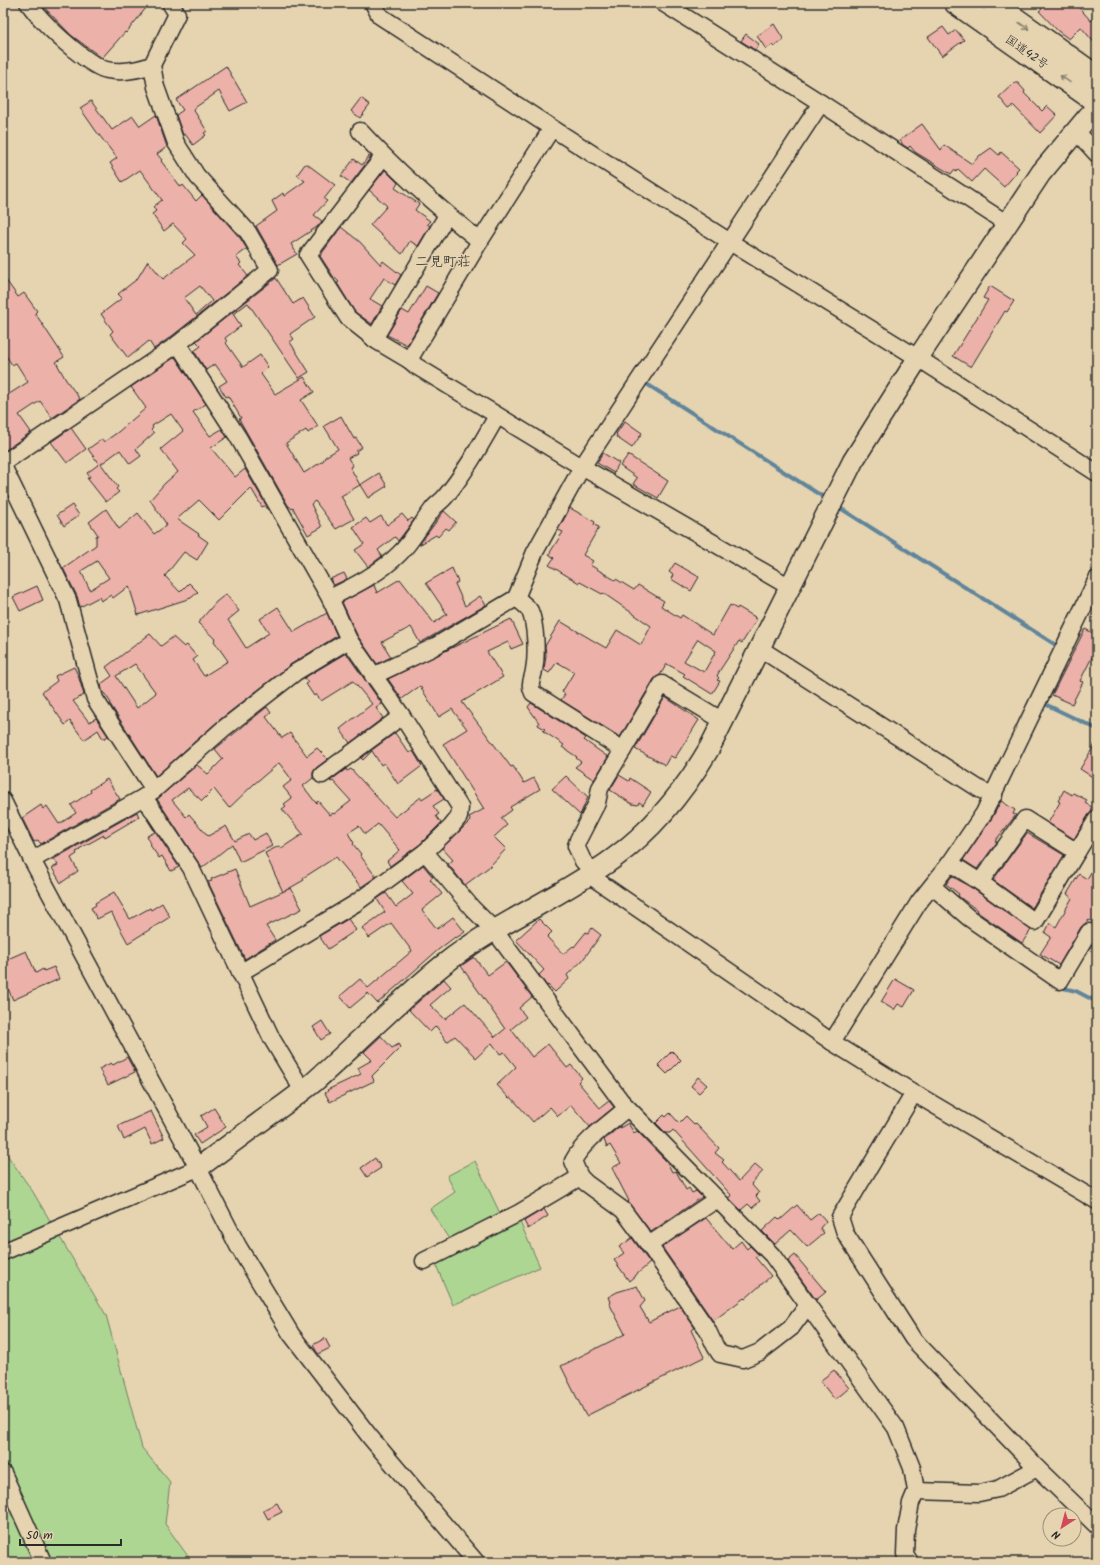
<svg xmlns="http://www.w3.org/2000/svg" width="1100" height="1565" font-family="Kalam,'Klee One',sans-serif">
<rect width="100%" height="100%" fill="#e6d4b1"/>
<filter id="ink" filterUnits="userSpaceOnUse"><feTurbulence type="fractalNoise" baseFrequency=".025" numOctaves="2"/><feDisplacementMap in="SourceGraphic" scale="8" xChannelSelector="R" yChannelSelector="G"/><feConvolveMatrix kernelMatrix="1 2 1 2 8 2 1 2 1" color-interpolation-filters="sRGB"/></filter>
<g filter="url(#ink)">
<g fill="#aed693" stroke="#6c805f">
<polygon points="3,1149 33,1192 106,1315 142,1448 170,1482 165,1524 192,1562 3,1562"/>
<polygon points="475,1161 507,1228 519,1220 540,1267 453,1305 436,1265 457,1252 430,1209 455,1192 447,1176"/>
</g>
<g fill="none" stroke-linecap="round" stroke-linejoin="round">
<g stroke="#60859a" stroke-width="4">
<polyline points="642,381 828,500"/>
<polyline points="837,506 1059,647"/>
<polyline points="1047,705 1097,729"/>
<polyline points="1059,987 1076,991 1097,1002"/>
</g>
</g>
<g fill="#ecb1a9" stroke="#2b2b2b" fill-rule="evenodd">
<polygon points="40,3 150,3 126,33 125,32 102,58 71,35"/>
<polygon points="1038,3 1075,3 1091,21 1097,16 1097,46 1081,27 1069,39 1058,31 1039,11 1042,9"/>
<polygon points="774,24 784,40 774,47 772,45 766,49 757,36"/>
<polygon points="943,27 949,35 956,30 964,40 942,56 928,37"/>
<polygon points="746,34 759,44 755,50 741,41"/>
<polygon points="226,66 247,102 230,111 219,91 193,109 207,131 204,133 206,135 193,145 185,134 183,135 176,115 183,110 176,100"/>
<polygon points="1014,83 1018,83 1025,91 1024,93 1042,111 1047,106 1057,115 1040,133 1014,106 1009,109 999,97"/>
<polygon points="361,98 370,105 360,118 351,111"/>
<path d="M91 101 112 130 133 116 140 126 156 115 167 147 157 154 162 160 161 161 181 187 183 185 196 201 202 195 240 238 247 249 236 257 241 263 239 265 248 276 172 336 154 349 149 341 128 358 110 334 113 331 101 314 122 298 118 294 137 279 148 261 163 279 195 255 183 243 187 239 173 224 164 231 152 214 156 211 153 207 162 200 140 170 122 182 110 163 117 158 96 131 80 108ZM200 286 212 301 196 315 184 298Z"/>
<polygon points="922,124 941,150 944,145 972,164 980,155 981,155 991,148 999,155 1001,152 1019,168 1016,171 1017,172 1004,187 984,169 972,182 958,169 956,172 954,170 951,174 915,152 910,146 908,148 903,145 900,140"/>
<polygon points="369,156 371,157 351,183 341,176 354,159 362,165"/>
<polygon points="305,164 307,164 335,185 324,199 327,201 314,215 322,221 317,227 291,244 297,254 278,265 256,226 277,211 272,201 283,193 284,196 305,181 297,175"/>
<polygon points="385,170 398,183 395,188 419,204 415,210 430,221 427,224 430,226 418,246 410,241 402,254 370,225 387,206 369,190"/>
<polygon points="341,227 360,242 381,265 383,261 401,275 395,285 384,278 370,299 382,306 372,324 355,312 337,283 339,282 333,276 320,256"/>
<polygon points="3,276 18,297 24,293 37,311 35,313 64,357 56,362 66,380 80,399 52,418 40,401 19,415 31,432 3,452 3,398 28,382 16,363 12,365 3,351"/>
<polygon points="276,278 293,304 303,298 315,317 290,334 294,339 290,342 309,372 299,378 248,303 233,314 241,326 225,338 227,342 226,343 243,367 260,355 268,367 261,374 275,394 304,377 314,392 301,400 318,426 308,433 306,430 286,443 304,473 323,461 325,457 338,449 324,426 341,416 354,439 356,438 362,447 356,451 357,453 348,458 353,466 350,467 360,485 341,496 354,519 336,529 315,501 311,504 322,527 308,535 293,508 292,509 289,506 289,507 239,419 241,418 228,396 226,397 219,386 227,381 215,364 206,370 194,351 201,346 196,341"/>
<polygon points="426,286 438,293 407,345 387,335 402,310 409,314"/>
<polygon points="990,286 1014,301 1007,312 1005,311 971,367 953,356 988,300 983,298"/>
<path d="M175 357 206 404 193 412 210 436 222 429 227 437 211 448 235 477 245 469 269 510 264 506 262 507 251 488 219 520 199 500 177 519 199 534 198 535 208 542 197 560 184 552 165 576 180 592 189 583 198 592 191 598 138 615 129 586 113 598 111 595 101 601 99 597 80 607 77 596 63 568 96 545V536L98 535 89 522 106 509 119 529 138 513 154 534 167 525 150 500 165 483 178 472 161 449 183 431 171 414 152 426 153 428 151 430 154 433 136 449 141 456 130 464 120 450 101 464 118 487 116 489 119 492 106 502 87 478 90 477 87 473 99 464 88 449 102 439 104 442 118 432 146 408 131 387ZM97 561 109 578 90 590 81 571Z"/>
<polygon points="625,421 642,433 632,448 616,437 617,435 616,434"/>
<polygon points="71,428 86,449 67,463 51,442"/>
<polygon points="603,453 619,463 614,473 597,463"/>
<polygon points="628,455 668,481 658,498 633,484 637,478 620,466"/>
<polygon points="379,473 387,486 368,498 360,485"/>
<polygon points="72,505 79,515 64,526 57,515"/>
<path d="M570 508 595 522 594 525 599 527 583 555 593 561 590 565 615 580 616 579 634 590 638 585 664 601 661 606 680 618 682 615 713 635 730 605 737 609 738 607 755 617 754 618 757 619 742 643 739 641 720 670 717 676 719 678 717 680 720 681 712 694 683 676 685 674 667 664 660 675 654 679 620 737 561 700 565 694 562 692 574 672 557 662 549 673 544 670 546 655 545 646 560 621 606 648 617 630 641 645 651 626 603 593 602 594 580 582 579 583 549 565 554 558 549 554 563 532 558 530ZM698 639 716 651 704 672 684 661Z"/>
<polygon points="444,511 456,522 449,530 446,528 438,537 436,535 419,545"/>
<polygon points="402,514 408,521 412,518 414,520 398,541 395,537 378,550 382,556 368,567 355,550 364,544 353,527 366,518 370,523 381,516 387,525"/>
<polygon points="675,563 699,577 691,591 671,579 673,575 669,572"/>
<polygon points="452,568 458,582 455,584 465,606 480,596 486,605 420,643 411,627 382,642 391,657 377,664 357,635 342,602 374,585 377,593 400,579 434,623 447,614 426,583"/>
<polygon points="344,573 347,579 334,585 330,579"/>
<polygon points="37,586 43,600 20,611 13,597"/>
<path d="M226 594 239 611 228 620 246 648 269 633 260 619 278 607 294 632 327 613 337 636 290 665 217 722 156 776 110 704 111 703 102 690 101 684 112 676 106 667 150 634 161 646 173 637 184 647 187 645 197 657 193 660 204 676 228 661 214 641 215 639 198 623 216 602ZM135 664 156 693 137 708 116 676Z"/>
<polygon points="511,619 523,644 511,649 508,642 487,652 503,677 462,702 511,767 513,766 524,783 534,778 540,789 510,807 512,810 501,818 507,825 494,837 506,849 489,867 465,885 448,864 453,860 442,848 470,821 469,817 484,809 443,744 467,729 452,709 439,717 420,686 402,699 388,679"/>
<polygon points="1085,629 1097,635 1097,655 1094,653 1080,681 1083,682 1072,704 1052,695"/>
<polygon points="346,653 382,704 376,708 383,718 350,743 340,729 372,704 353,681 321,701 316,694 314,696 306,684 308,683 304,678"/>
<polygon points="74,667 78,675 84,695 73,701 89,722 96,718 108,736 103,739 98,730 84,740 70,721 65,725 42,692 57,681 55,676"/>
<polygon points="665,697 699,720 675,758 670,756 665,765 635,749"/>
<polygon points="531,703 586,738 584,740 608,757 594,780 575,767 581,762 576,758 577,757 562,747 564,745 543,731 545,729 538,725 539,723 528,707"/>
<polygon points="267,707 271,713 266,717 282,738 290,733 307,756 317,748 328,759 316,768 313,772 313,778 303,786 316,803 318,801 330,815 333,813 334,814 351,801 333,781 331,782 330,781 346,769 347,771 351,769 395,817 421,797 422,799 437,789 444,799 433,806 439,814 436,816 441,823 419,845 390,866 387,861 400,850 378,824 365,834 359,826 348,833 354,843 353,844 361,854 360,855 376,877 361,887 336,857 303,878 304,880 283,892 265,853 279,846 280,849 303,834 282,809 286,806 284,804 292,798 283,787 292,780 279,763 254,784 229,808 214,789 202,801 188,788 172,800 186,817 189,814 208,836 226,826 235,841 249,834 253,840 266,833 272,846 240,862 232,844 202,868 157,799 197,765 208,774 223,759 215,749"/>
<polygon points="395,733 409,753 413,751 422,766 398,784 384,763 381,765 372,751 363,760 361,758"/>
<polygon points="1097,741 1097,780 1080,769"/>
<polygon points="619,775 629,781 630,778 651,792 643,805 639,802 638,805 632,804 610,790"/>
<polygon points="566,776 588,797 580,815 552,789"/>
<polygon points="107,779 120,799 41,844 38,840 34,842 22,818 41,805 43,809 47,806 59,824 76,813 71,805 91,792 90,790"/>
<polygon points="1064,790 1072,795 1073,793 1087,800 1085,803 1095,809 1089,814 1074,839 1048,823 1060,802 1058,801"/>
<polygon points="1001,801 1015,810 1013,814 1016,815 995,841 997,842 977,869 963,860 992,818"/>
<polygon points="137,812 139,817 105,837 104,835 79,849 80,850 76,852 77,854 71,858 78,871 61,883 52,868 58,865 54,859"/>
<polygon points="147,819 179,867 171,871 162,856 159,858 150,845 151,844 147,836 155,832"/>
<polygon points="1027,833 1064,855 1032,908 993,880"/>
<polygon points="1097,862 1097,924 1089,920 1081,927 1059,965 1040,954 1051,937 1045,933 1050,923 1056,927 1072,898 1067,894 1079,874 1087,879"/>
<polygon points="423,865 433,877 430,879 442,894 422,910 437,929 453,917 465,932 456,938 455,937 438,950 379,1002 377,1003 368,993 350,1008 340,996 360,979 368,988 412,951 391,923 369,938 362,928 385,912 377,899 386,893 396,907 413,894 402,881"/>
<polygon points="235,869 250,906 291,888 302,909 266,926 275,940 245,959 208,882 212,881 211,879"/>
<polygon points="952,876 975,890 1031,930 1022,943 976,911 977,910 958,896 959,894 946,884"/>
<polygon points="114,892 130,919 150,908 151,910 162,903 170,917 128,943 111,912 97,919 91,908 96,905 95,903"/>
<polygon points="348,919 356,930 328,949 319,936"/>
<polygon points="539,919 552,932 547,937 563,954 573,946 574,947 586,932 588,933 592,928 601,935 582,961 567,975 569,979 555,992 548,985 547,986 539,975 544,970 516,940"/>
<polygon points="26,951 36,973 43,969 44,971 54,967 59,979 13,1000 3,977 3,961"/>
<polygon points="474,957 488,975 506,962 532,997 519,1008 526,1017 511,1029 532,1057 548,1044 567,1068 571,1065 582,1078 578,1082 600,1108 609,1101 614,1107 590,1127 571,1105 558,1116 550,1107 533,1122 511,1097 509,1098 497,1085 516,1067 504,1052 500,1054 492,1043 476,1058 455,1036 447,1042 436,1026 430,1032 409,1010 444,979 451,987 430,1005 445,1019 465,1003 495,1037 505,1029 461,966"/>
<polygon points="895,979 914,990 904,1007 898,1004 894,1010 881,1002"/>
<polygon points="322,1021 330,1034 321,1040 313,1027"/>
<polygon points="381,1036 392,1048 399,1044 401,1047 372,1076 374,1081 330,1102 325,1093 328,1091 327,1090 361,1074 358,1068 372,1060 364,1052"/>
<polygon points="672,1051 681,1060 667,1074 658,1065"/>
<polygon points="127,1057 135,1072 108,1085 99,1069 111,1063 113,1065"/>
<polygon points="698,1077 707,1085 699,1093 691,1086"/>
<polygon points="214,1108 226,1127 200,1144 194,1135 207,1127 201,1116"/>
<polygon points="151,1111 164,1138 152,1144 145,1129 124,1140 118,1126"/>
<polygon points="670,1113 679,1123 686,1116 695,1125 696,1124 719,1148 715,1153 724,1160 722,1162 739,1181 755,1164 763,1171 751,1184 759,1193 756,1196 760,1201 752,1208 748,1204 741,1210 729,1198 731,1195 673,1130 670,1133 666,1133 656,1123 664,1115 666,1117"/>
<polygon points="628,1123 634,1133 637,1131 667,1162 672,1172 676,1171 686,1190 689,1188 692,1193 696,1191 702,1197 651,1232 628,1202 629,1201 612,1168 621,1163 610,1145 607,1147 604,1140 620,1126 620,1128"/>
<polygon points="375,1158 381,1168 367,1177 361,1168"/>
<polygon points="797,1205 810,1220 819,1213 826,1221 820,1228 824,1233 807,1247 791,1230 775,1244 762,1231 777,1217 780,1220"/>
<polygon points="544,1209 548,1216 528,1229 524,1221"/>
<polygon points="706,1218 732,1249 741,1241 747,1249 750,1246 759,1255 755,1257 771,1276 745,1299 744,1298 713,1321 662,1247"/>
<polygon points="632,1238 650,1263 629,1281 614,1260 624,1253 619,1247"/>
<polygon points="795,1255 826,1292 816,1300 788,1261"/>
<polygon points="637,1286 645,1301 640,1307 649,1322 680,1306 695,1328 691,1330 704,1357 586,1416 561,1366 625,1334 609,1303 610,1302 608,1297 617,1292"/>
<polygon points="325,1338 330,1348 318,1354 313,1345"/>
<polygon points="834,1370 849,1388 835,1400 820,1381"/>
<polygon points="277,1503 282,1512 268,1519 263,1510"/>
</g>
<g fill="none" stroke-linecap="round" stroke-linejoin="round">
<defs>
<g id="minor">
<path d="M28 3C33 9 38 16 44 22 56 35 91 67 107 70 123 73 138 70 152 65"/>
<polyline points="373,3 380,16 552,128 730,242 918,358 1097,473"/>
<polyline points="663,3 821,103 1006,223"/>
<polyline points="552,128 480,241 409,360 416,366 582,467 790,587"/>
<path d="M360 131C397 171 437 207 480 241"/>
<polyline points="1076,131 1097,154"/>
<polyline points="383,157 308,255 348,318 377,341 409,360"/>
<polyline points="374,339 447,215"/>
<polyline points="178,344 238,437 330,598 349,640 402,716 460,807 459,817 451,827 425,852 356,903 240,973"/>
<polyline points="3,463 178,344 270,270 248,232 197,176 176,143 156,87 152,65 177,14 170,3"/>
<polyline points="3,466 68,600 95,699 154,790"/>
<path d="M330 598C354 586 380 573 399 554 412 542 421 524 432 510 435 505 441 502 445 497 465 473 481 444 497 416"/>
<path d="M516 598C520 601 527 606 530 611 536 625 537 655 534 670 533 679 528 684 533 693L623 750 600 788 597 803 578 840 576 846 583 861 594 872"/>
<polyline points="759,648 981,790 994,795"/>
<polyline points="373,676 432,648 516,598 535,552 582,467 821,103"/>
<polyline points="623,750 662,684 723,721"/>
<polyline points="322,775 402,716"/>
<polyline points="144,797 191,868 272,1039 303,1091"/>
<polyline points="3,801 32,860 198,1168 238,1246 291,1334 370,1437 476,1562"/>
<polyline points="425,852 472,908 494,930 621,1101 772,1255 896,1428 912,1468 916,1491 911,1503 906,1530 905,1554 910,1562"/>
<polyline points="32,860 144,797 154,790 223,729 296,672 349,640"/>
<polyline points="950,863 980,882 1035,922 1077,852"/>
<polyline points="589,875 832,1042 914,1093 1097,1201"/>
<polyline points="980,882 1025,819 1077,852 1097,819"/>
<polyline points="932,886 969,918 1060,981 1089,932 1097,937"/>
<polyline points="832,1042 919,902 950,863 984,813 1097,579"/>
<polyline points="914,1093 840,1217 845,1233 913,1339 1037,1468 1097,1526"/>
<path d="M627 1108C609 1124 585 1139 573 1161L580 1177 586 1183 623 1210 649 1245 717 1199"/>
<polyline points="649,1245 707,1329 715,1346 720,1354 743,1359 760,1352 791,1328 808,1305"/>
<polyline points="3,1252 198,1168"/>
<polyline points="424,1261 519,1213 580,1177"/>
<polyline points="3,1473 43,1562"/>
<polyline points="916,1491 979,1493 998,1489 1037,1468"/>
</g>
<path id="tertiary" d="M198 1168C222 1150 247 1132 271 1114 286 1104 300 1093 314 1082 358 1043 398 1001 443 965 496 923 560 898 614 858 654 829 685 790 710 747L853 461 918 358 1041 173 1097 106"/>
<g id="trunk">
<polyline points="956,3 1097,102"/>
<polyline points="993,3 1097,77"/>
</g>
</defs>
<use href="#minor" stroke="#2b2b2b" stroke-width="19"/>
<use href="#tertiary" stroke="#2b2b2b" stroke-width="23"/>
<use href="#trunk" stroke="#2b2b2b" stroke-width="25"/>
<use href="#minor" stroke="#e6d4b1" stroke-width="16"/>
<use href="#tertiary" stroke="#e6d4b1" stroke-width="20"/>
<use href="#trunk" stroke="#e6d4b1" stroke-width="22"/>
</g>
<defs><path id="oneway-shaft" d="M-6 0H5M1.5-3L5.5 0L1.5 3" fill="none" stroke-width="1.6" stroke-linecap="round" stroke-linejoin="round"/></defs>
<g stroke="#88806e">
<use href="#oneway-shaft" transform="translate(1024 26) rotate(35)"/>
<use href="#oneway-shaft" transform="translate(1065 79) rotate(-145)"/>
</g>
</g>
<g text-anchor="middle" stroke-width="3" stroke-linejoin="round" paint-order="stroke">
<g font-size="12" fill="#2b2b2b" stroke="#e6d4b1">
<text transform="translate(1027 52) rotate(35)" y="4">国道42号</text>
</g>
<g font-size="14" fill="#2b2b2b" stroke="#e6d4b1">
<text x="443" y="266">二見町荘</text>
</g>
</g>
<rect width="1100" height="1565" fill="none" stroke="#e6d4b1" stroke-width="16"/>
<rect x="8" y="8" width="1084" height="1549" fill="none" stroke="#2b2b2b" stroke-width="1.5" filter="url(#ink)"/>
<g transform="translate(1062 1527) rotate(216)"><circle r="19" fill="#e6d4b1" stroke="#9b907b"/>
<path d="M0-3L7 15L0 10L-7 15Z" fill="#d1495b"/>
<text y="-6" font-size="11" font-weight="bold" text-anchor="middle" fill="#2b2b2b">N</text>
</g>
<path d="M20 1539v6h101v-6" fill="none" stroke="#2b2b2b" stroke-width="2"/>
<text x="26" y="1539" font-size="12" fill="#2b2b2b" stroke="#e6d4b1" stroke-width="3" paint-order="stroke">50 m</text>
</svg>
